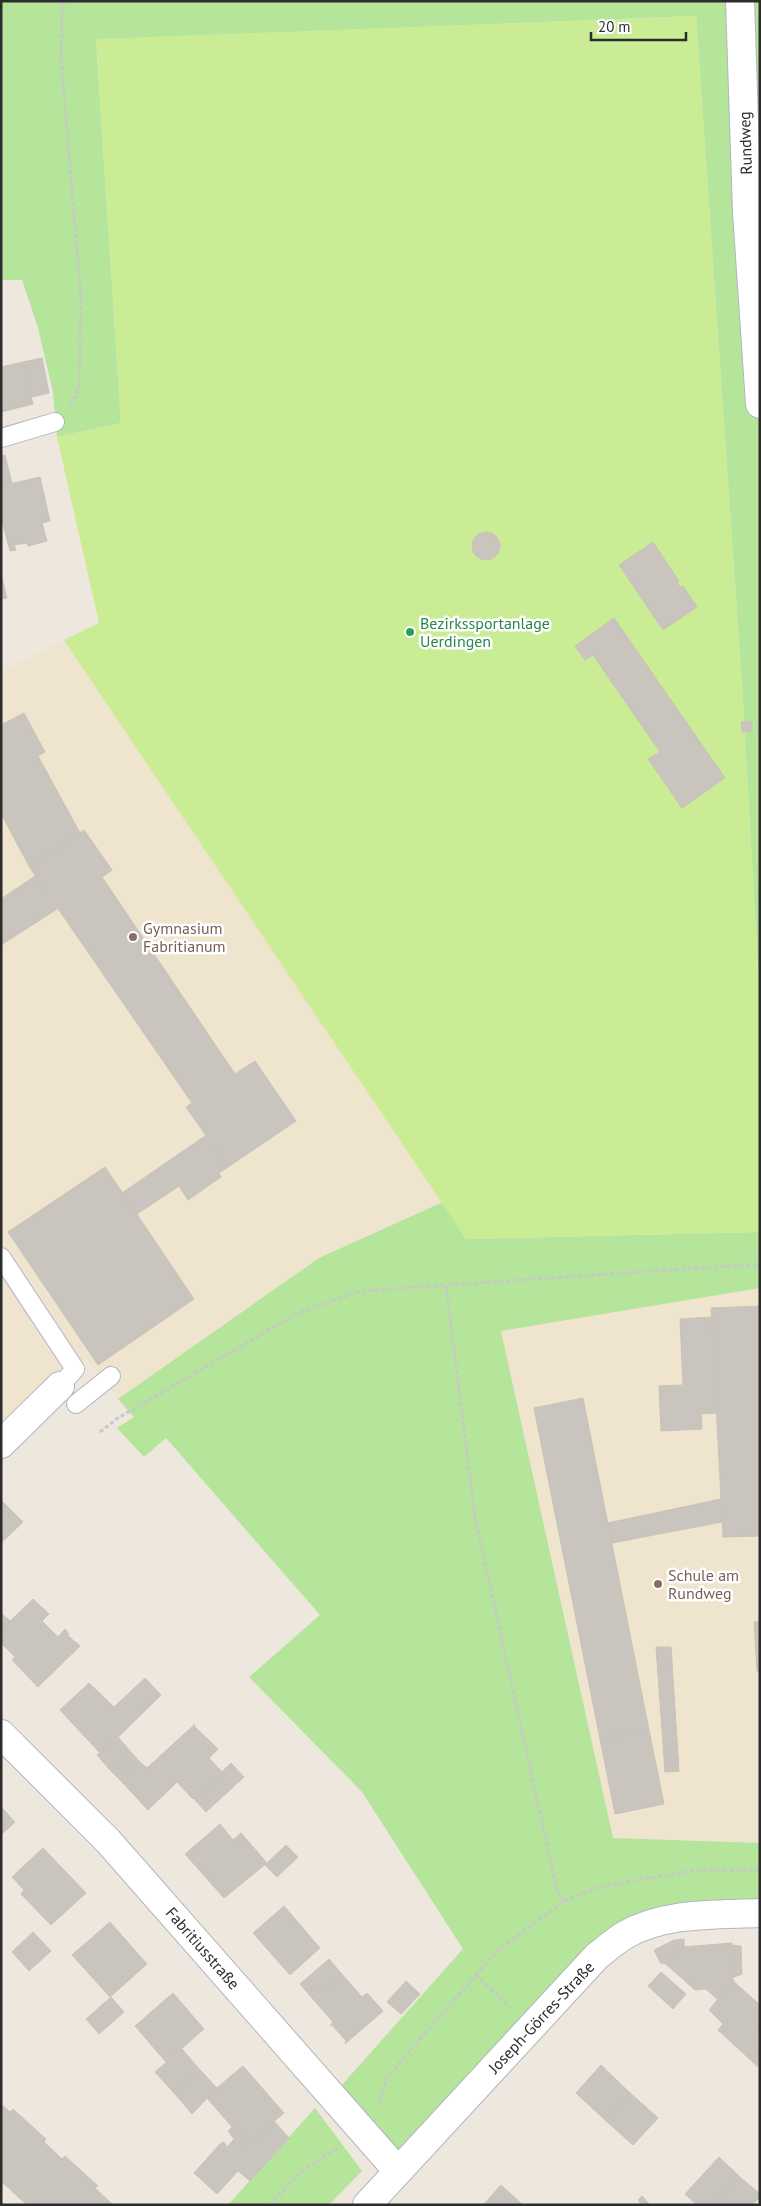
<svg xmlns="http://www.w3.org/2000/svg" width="761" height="2206" font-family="'PT Sans',sans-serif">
<rect width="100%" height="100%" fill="#eee7de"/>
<g fill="#efe4cd">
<polygon points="64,640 443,1202 319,1258 118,1399 92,1364 80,1359 8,1424 1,1415 1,672"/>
<polygon points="760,1288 760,1843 613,1838 501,1330"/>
</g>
<g fill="#b5e59a">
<polygon points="1,1 760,1 760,1003 742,686 696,16 96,40 121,423 57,437 53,392 38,328 22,280 1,280"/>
<polygon points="443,1202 466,1239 760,1232 760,1288 501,1331 613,1838 760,1843 760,1913 624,1935 397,2170 332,2096 463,1949 362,1792 249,1677 320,1615 166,1438 144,1457 117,1428 134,1417 118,1399 319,1258"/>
<polygon points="315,2108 362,2171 329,2205 228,2205"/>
</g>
<polygon fill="#c9ec95" points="696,16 742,686 760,1003 760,1232 466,1239 64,640 99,623 57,437 121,423 96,39"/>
<g fill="#c9c4bd" stroke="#c9c3b7">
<polygon points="42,358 49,393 32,397 23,362"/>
<polygon points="23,362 33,404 1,412 1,367"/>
<polygon points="5,455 12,484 1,486 1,456"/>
<polygon points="40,477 50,521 42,523 47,541 28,546 27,543 14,545 16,550 10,551 1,517 1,486"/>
<circle cx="486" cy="546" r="14"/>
<polygon points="653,542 679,581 677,583 680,587 683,586 697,607 663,630 619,565"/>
<polygon points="1,575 7,598 1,599"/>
<polygon points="614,618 725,778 682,808 648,759 660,752 593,655 585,660 575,646"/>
<polygon points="24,713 45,752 38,756 80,833 30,868 3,817 1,818 1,725"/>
<polygon points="752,721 752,731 742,732 741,722"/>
<polygon points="84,830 112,870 102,877 235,1074 255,1061 296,1121 228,1167 186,1107 192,1103 30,868"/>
<polygon points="35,876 57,909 1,945 1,899"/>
<polygon points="205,1136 228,1167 219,1173 221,1177 188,1200 179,1186 137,1214 122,1193"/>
<polygon points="105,1167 194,1299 98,1365 8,1232"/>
<polygon points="760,1306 760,1536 723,1537 711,1308"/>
<polygon points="712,1317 716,1413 701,1414 702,1429 661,1431 659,1386 683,1385 680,1319"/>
<polygon points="583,1398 649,1730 600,1739 534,1408"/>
<polygon points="721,1499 722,1522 612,1543 608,1523"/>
<polygon points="3,1502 23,1522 1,1543 1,1504"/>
<polygon points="33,1599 49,1614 42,1621 58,1637 65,1629 69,1634 67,1635 80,1646 38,1687 12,1660 15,1657 1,1643 1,1630"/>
<polygon points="1,1613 10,1621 1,1630"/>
<polygon points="760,1621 760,1671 757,1671 754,1622"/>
<polygon points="656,1647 671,1647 679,1771 665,1772"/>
<polygon points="145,1678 161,1695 101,1754 60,1710 89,1683 114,1707"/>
<polygon points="195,1724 194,1726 218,1749 209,1758 222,1772 193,1799 177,1782 148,1810 120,1780 140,1762 147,1768"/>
<polygon points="649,1730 664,1804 615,1814 600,1739"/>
<polygon points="119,1738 130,1751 110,1770 97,1755"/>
<polygon points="130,1751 140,1762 120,1780 110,1770"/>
<polygon points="231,1763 244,1777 206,1812 194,1799"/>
<polygon points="1,1807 15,1822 1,1835"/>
<polygon points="220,1824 233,1840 241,1833 267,1863 224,1898 185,1854"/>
<polygon points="286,1845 298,1857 277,1877 265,1865"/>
<polygon points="43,1848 86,1893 51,1925 21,1894 24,1890 12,1877"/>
<polygon points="284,1906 320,1948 290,1975 253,1933"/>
<polygon points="110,1922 147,1964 110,1997 72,1955"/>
<polygon points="33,1932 51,1951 29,1971 12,1952"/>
<polygon points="684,1939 684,1947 667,1965 664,1963 661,1964 654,1950 674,1940"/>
<polygon points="732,1943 732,1978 734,1980 718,2000 706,1989 695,1990 667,1965 683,1947"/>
<polygon points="730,1945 741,1946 742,1974 732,1978"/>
<polygon points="329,1959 341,1973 312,1998 300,1984"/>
<polygon points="661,1972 686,1994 673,2009 648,1986"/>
<polygon points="341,1973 362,1997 367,1993 383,2011 345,2044 346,2041 332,2025 330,2026 333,2022 312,1998"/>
<polygon points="406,1981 420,1994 401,2014 387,2002"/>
<polygon points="733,1981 760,2005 758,2067 718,2030 723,2024 709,2010"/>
<polygon points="173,1993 204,2029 166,2062 135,2026"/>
<polygon points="111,1997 124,2012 99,2034 86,2019"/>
<polygon points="182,2049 201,2071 175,2094 155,2072"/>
<polygon points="601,2065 629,2092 604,2119 576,2093"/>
<polygon points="243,2066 284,2113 247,2144 206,2097"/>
<polygon points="201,2071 217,2088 192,2114 175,2094"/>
<polygon points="629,2092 658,2118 633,2145 604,2119"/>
<polygon points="1,2104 10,2112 13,2109 46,2139 44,2142 62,2159 65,2156 98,2186 95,2188 113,2205 27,2205 1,2181"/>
<polygon points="274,2121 289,2138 250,2181 238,2171 217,2194 194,2173 220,2144 224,2142 227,2147 234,2139 228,2131 232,2127 247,2144"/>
<polygon points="719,2157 740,2177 715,2205 697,2205 685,2194"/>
<polygon points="740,2177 760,2194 760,2197 752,2205 715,2205"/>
<polygon points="501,2185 523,2205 483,2205"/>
<polygon points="642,2196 650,2205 642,2205 638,2200"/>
</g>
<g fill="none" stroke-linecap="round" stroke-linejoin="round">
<defs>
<g id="lane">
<polyline points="1,438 55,422"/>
<polyline points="1,1257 75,1369 60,1386"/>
<polyline points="76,1404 111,1376"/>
</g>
<g id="street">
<polyline points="740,1 747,212 760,404"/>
<polyline points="1,1444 60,1386"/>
<polyline points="1,1734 108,1841 397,2170"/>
<path d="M367 2205 597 1956C606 1949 615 1941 625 1935 665 1912 715 1915 760 1913"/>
</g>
</defs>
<use href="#lane" stroke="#b2b5bf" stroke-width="20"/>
<use href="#street" stroke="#b2b5bf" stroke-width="30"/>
<g stroke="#c8c8c8" stroke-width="3" stroke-dasharray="4 2.5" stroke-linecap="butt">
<polyline points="62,1 61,60 81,298 79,388 71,405"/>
<polyline points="63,3 80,1"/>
<polyline points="100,1432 118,1418 298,1313 361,1291 446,1285"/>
<polyline points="564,1901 557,1890 475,1518 446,1285 760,1264"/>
<polyline points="476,1975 510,2007"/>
<polyline points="379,2104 387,2077 496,1952 564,1901 599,1887 690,1871 760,1870"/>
<polyline points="270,2205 297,2175 339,2147"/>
</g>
<use href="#lane" stroke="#fff" stroke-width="18"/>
<use href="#street" stroke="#fff" stroke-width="28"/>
</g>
<circle fill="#2e9e5b" stroke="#fff" stroke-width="2" cx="410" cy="632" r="5"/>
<g fill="#8d6e63" stroke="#fff" stroke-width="2">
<circle cx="133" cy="937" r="5"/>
<circle cx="658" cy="1584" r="5"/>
</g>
<g text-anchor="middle" stroke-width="5" stroke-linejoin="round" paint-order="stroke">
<g font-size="16" fill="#2c2c2c" stroke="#fff">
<text transform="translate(745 143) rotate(-92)" y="6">Rundweg</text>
<text transform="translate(203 1948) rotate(49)" y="6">Fabritiusstraße</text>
<text transform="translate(541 2017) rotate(-47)" y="6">Joseph-Görres-Straße</text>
</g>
<g font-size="16" fill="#27864d" stroke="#fff" text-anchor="start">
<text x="420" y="629">Bezirkssportanlage<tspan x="420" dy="18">Uerdingen</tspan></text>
</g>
<g font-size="16" fill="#785e54" stroke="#fff" text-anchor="start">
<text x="143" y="934">Gymnasium<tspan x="143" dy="18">Fabritianum</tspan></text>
<text x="668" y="1581">Schule am<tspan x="668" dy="18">Rundweg</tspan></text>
</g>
</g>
<rect width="761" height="2206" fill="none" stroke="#2c2c2c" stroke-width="5"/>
<path d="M591 32v8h95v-8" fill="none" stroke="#2c2c2c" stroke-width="2.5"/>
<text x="598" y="32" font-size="15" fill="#2c2c2c" stroke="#ffffff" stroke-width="4" paint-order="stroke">20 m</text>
</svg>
